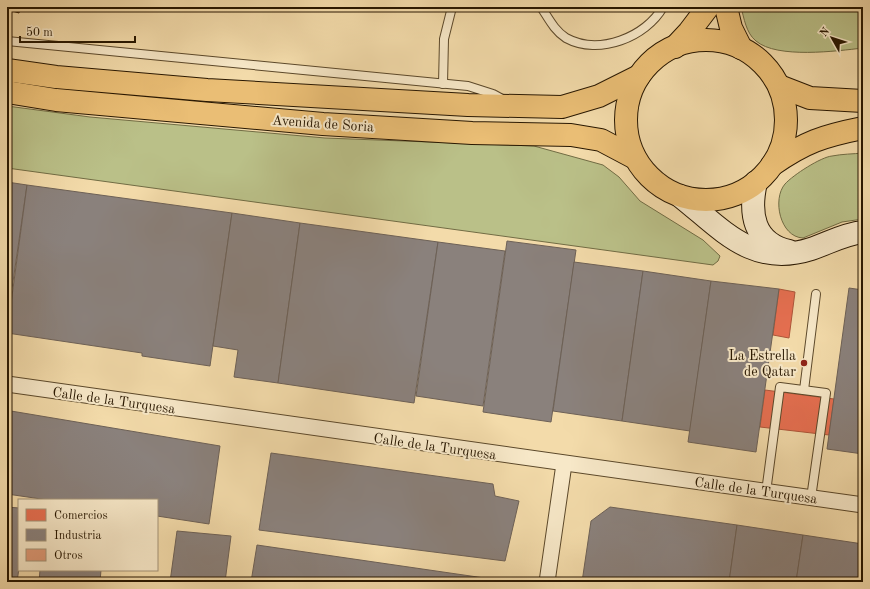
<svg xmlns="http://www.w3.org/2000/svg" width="870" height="589" font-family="'Old Standard TT',serif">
<rect width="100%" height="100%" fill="#f3dbaa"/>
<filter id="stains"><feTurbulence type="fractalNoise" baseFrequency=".005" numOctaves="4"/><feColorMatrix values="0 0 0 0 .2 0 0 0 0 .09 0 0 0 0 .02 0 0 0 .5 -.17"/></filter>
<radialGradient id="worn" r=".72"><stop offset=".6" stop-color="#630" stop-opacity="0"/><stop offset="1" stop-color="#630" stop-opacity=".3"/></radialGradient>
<g fill="#bac088" stroke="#716c44">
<path d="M741 7H863V48C837 51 777 59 756 41 746 33 744 18 741 7Z"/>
<polygon points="7,106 90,117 325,138 534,146 603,165 619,177 640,201 703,240 720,256 718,261 713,265 7,168"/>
<path d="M863 153V219L842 222 803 238C780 237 772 199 785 184 793 175 821 157 832 156 842 154 853 154 863 153Z"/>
</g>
<g fill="#e76f51" stroke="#ae5539">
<polygon points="779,289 795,292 789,338 773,335"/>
<polygon points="765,390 834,399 829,435 760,427"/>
</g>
<g fill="#8a817c" stroke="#6d6157">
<polygon points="7,182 27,185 7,323"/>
<polygon points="27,185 232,213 210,366 142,356 142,353 7,333"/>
<polygon points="232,213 300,223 278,383 234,377 238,350 213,346"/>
<polygon points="300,223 438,242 414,403 278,383"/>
<polygon points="507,241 576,250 551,422 483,412"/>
<polygon points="438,242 505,251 483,406 416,396"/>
<polygon points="574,262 643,271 622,421 553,411"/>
<polygon points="643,271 711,281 690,431 622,421"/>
<polygon points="711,281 779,289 756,452 688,442"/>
<polygon points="849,288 863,290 863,454 827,449"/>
<polygon points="11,411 220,446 209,524 157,516 157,500 48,500 7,494 7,414"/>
<polygon points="271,453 493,484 495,496 519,501 505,561 259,530"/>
<polygon points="7,507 19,508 19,568 17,582 7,582"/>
<polygon points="610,507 737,525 729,582 582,582 591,521"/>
<polygon points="737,525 803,535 796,582 729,582"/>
<polygon points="177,531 231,536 225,582 170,582"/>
<polygon points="803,535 863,544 863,582 796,582"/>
<polygon points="257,545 505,581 505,582 251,582"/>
<polygon points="40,570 101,570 100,582 39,582"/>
</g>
<polygon fill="#df9a77" stroke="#281700" points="9,7 20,7 19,13 9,10"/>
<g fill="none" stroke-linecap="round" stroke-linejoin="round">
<defs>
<g id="lane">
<path d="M541 7C549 19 554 30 566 38 599 56 646 37 663 7"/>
<polyline points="7,41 468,86 493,94 504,100"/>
<polyline points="443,84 444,39 452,7"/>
<polyline points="804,390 816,294"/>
<polyline points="766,492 780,387 826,393 811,498"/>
</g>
<g id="street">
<polyline points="7,384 863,505"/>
<polyline points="547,582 564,464"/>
</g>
<g id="secondary">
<path d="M756 182C749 213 753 243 789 251"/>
<path d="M680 196C722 229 752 268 811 249 829 243 844 234 863 232"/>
</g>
<g id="highway">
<polyline points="726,7 731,28 741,48"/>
<circle cx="706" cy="120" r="80"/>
<polyline points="675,47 689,32 708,7"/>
<polyline points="7,70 56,77 207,90 468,105 562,107 599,96 639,76"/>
<polyline points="779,86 810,98 863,101"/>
<polyline points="7,92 56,100 323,124 472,133 571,135 601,140 635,158"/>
<path d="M772 165C805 142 823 136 863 128"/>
</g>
</defs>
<use href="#lane" stroke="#5b482a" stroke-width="10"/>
<use href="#street" stroke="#5b482a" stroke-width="17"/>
<use href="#secondary" stroke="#281700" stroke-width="24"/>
<use href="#highway" stroke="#281700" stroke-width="24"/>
<use href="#lane" stroke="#f7e8c8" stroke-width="8"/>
<use href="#street" stroke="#f7e8c8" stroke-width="15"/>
<use href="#secondary" stroke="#f7e8c8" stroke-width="22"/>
<use href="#highway" stroke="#eabe75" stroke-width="22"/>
</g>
<circle fill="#8f2418" stroke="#f7e8c8" stroke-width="1.5" cx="804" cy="363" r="4"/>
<g text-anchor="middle" stroke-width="4" stroke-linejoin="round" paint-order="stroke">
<g font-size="14" fill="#281700" stroke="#f7e8c8">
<text transform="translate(323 123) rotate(4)" y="5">Avenida de Soria</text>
<text transform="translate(114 400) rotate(8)" y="5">Calle de la Turquesa</text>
<text transform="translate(435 446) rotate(8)" y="5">Calle de la Turquesa</text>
<text transform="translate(756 490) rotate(8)" y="5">Calle de la Turquesa</text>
</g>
<g font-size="14" fill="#281700" stroke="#f7e8c8" text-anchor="end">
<text x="796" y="360">La Estrella<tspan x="796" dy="16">de Qatar</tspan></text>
</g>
</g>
<rect width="870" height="589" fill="none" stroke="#f3dbaa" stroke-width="24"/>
<rect x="8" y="8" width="854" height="573" fill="none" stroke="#281700" stroke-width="2"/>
<rect x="12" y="12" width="846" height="565" fill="none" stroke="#281700"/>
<rect x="18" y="499" width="140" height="72" fill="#f7e8c8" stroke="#a49478"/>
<rect x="26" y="509" width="20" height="12" fill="#e76f51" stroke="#a49478"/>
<text x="54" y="519" font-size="12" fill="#281700">Comercios</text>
<rect x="26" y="529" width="20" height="12" fill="#8a817c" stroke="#a49478"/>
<text x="54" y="539" font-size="12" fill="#281700">Industria</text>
<rect x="26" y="549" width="20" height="12" fill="#df9a77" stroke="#a49478"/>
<text x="54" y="559" font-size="12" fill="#281700">Otros</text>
<g transform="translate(832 38) rotate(309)" stroke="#f7e8c8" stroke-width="3" paint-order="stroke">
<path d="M0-3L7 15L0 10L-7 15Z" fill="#281700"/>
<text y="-6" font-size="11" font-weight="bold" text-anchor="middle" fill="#281700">N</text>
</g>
<path d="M20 36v6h115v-6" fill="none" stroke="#281700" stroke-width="2"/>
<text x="26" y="36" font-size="12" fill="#281700" stroke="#f7e8c8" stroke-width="3" paint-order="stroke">50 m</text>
<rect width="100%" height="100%" filter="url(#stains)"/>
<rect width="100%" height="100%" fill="url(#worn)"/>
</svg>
